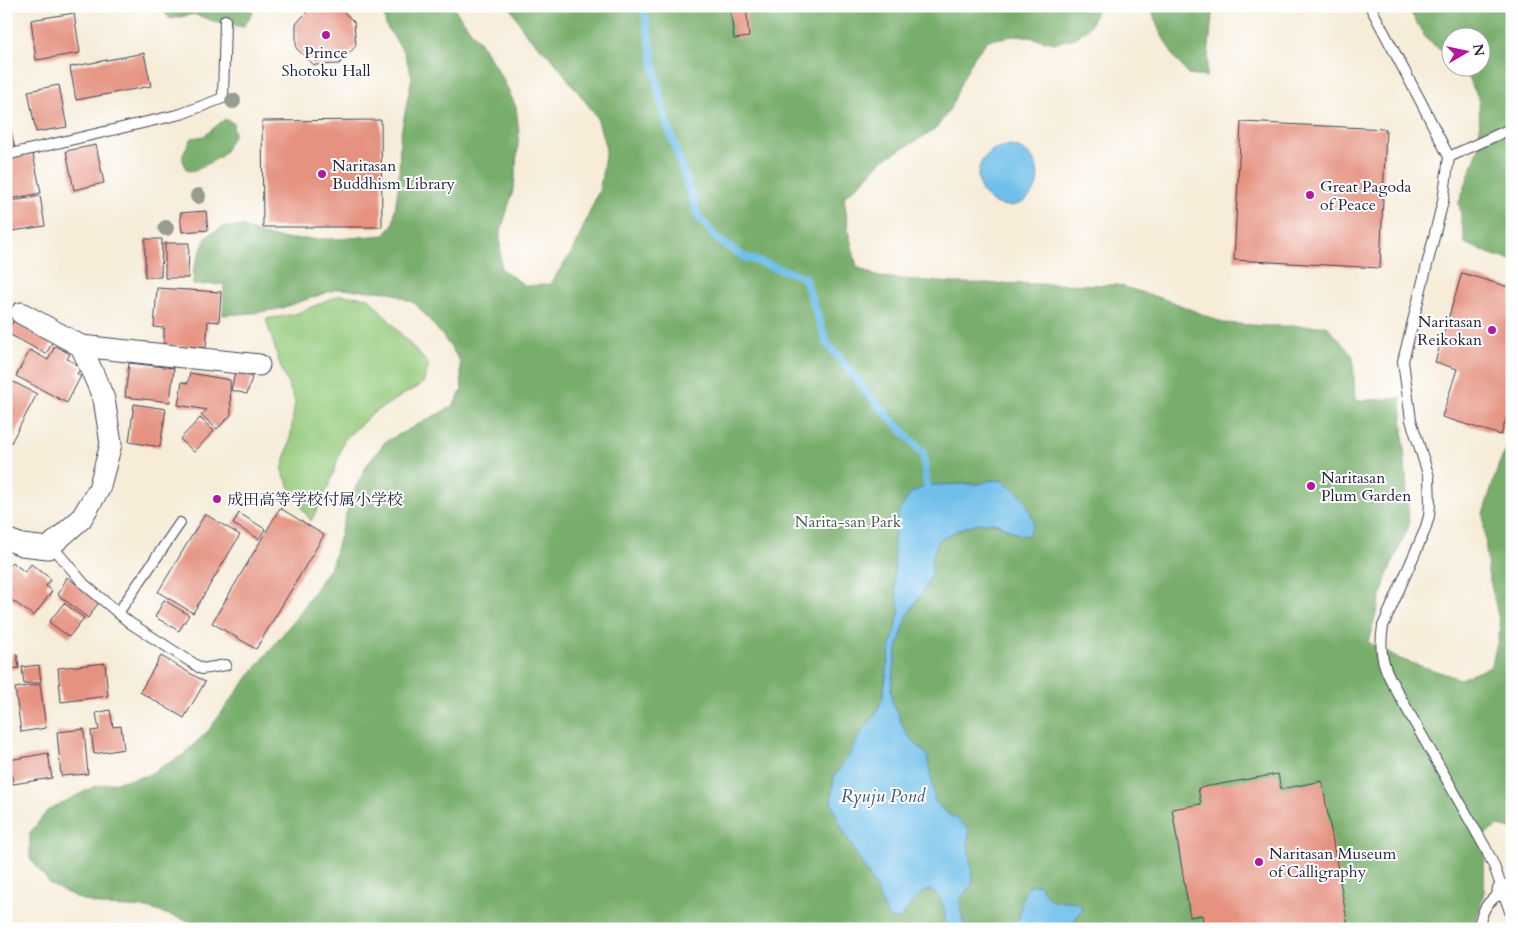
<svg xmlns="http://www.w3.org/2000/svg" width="1518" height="935" font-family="Cardo,'Noto Serif JP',serif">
<rect width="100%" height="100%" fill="#fff"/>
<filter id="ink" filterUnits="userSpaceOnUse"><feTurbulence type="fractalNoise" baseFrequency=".02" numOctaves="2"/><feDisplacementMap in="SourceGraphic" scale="10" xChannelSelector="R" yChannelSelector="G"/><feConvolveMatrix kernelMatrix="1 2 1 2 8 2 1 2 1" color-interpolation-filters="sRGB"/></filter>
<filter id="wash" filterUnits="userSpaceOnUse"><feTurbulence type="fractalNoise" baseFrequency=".0096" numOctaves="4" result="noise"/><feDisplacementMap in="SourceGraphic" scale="20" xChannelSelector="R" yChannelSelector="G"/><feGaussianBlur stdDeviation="1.12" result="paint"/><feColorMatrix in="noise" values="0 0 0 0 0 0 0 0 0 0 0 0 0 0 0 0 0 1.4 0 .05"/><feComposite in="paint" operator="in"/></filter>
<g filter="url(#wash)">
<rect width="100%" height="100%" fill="#f6ecd8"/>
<polygon fill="#95ca7c" stroke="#5c765c" points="340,295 369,298 429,365 423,383 373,413 344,440 329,486 311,521 295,498 282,471 290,440 295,401 280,365 266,319 295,314"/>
<g fill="#78ae6c" stroke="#4d6854">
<polygon points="159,6 254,6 252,14 243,27 213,21 194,14 170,19"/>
<path d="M383 6H452L484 48 505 83 516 107 519 133 514 187 500 234 501 269 526 286 550 284 574 249 600 188 606 149 597 117 554 61 525 33 510 6H1098L1090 26 1076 38 1055 43 1020 35 988 40 974 57 962 80 951 107 936 129 881 161 865 179 844 197 849 234 857 267 878 277 953 283 1118 285 1173 302 1223 323 1266 326H1327L1353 356 1355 401 1401 398 1409 525 1386 578 1368 642 1397 658 1460 679 1491 667 1501 628 1488 572 1483 514 1499 464 1512 437V829L1498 826 1485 834 1484 892 1474 929H1070L1082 909 1071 901H1052L1045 894 1039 884 1029 885 1023 896 1019 918 1011 929H968L963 922 959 900 973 883 968 845 969 830 957 819 945 812 935 801 927 755 906 733 892 701 891 688 897 649 908 614 927 584 932 572 931 558 939 540C956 531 979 517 999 525 1005 527 1011 532 1017 535L1004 481 991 480 979 484 927 485 894 581 900 610 890 649 883 697 876 714 863 730 849 755 834 777 831 801 840 825 875 887 887 915 900 919C907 910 914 899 923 892 933 885 942 901 944 909 946 915 945 922 946 929H214L147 908 106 906 82 900 51 885 30 858V833L47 811 93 787 146 776 183 755 208 731 235 694 299 614 332 564 344 521 353 493 367 465 385 442 453 406 462 390 460 361 442 335 416 304 390 292 337 289 279 309 254 313 223 315 224 284 193 285 194 267 207 236 223 227H244L261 235 286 239H338L385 235 393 224 399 182 400 138 412 77 404 52 386 26Z"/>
<polygon points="1150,6 1213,6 1206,77 1189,75 1174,57 1159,30"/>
<polygon points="1407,6 1512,6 1512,260 1495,256 1465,243 1459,203 1480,144 1479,99 1463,68 1480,68 1480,38 1450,38 1450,57 1426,39"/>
<path d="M225 119 233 123 234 134 223 155 197 170 188 171C178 157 184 151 192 138L204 136Z"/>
</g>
<g fill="#6fbfea" stroke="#487092">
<circle cx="1008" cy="176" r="30"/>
<path d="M991 480 1004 481 1025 499 1034 522 1030 531 1027 536C1012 534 1010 528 998 524 978 518 956 531 939 540L931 558 932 572 927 584 908 614 897 649 891 688 892 701 906 733 927 755 935 801 945 812 957 819 969 830 968 845 973 883 959 900 963 922 968 929H946C945 922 946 915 944 909 942 901 933 885 923 892 914 899 907 910 900 919H891L887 915 875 887 840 825 831 801 834 777 849 755 863 730 876 714 883 697 890 649 900 610 894 581V539L895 525 899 511 911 493 927 485 979 484Z"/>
<polygon points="1039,884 1045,894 1052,901 1071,901 1079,904 1082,909 1070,928 1011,929 1019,918 1023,896 1029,885"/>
</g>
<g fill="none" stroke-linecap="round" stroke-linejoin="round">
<polyline stroke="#6fbfea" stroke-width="8" points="643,6 662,108 698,216 717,239 744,257 804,277 827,343 869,395 923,453 927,485"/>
</g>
<g id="blocks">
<g fill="#e59280">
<polygon points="312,6 338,6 354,22 356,46 339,64 314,65 296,48 296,24"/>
<polygon points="730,6 746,6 749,37 734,39"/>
<polygon points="74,13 80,53 36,60 31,20"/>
<polygon points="144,53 151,86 76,100 70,67"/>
<polygon points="59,85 67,127 36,132 28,91"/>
<polygon points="8,117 15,149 6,151 6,118"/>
<polygon points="381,120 382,227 263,227 262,121"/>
<polygon points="1241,122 1386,129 1380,268 1234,260"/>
<polygon points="96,145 104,183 74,190 66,151"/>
<polygon points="33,154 41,193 6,200 6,159"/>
<polygon points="40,196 45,226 6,232 6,202"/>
<polygon points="206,211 208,230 182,232 180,213"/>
<polygon points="145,239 162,239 161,277 145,277"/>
<polygon points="165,243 189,243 188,278 165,278"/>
<polygon points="1462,273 1512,288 1512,400 1501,435 1442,417 1457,369 1435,362"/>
<polygon points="157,288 221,292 219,322 208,321 206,348 164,345 164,328 154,327"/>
<polygon points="6,304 12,307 6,317"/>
<polygon points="16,316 55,337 46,354 7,333"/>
<polygon points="55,346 70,354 67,359 81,367 77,374 81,376 67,403 16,376 30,350 48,360"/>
<polygon points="129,363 174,368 170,402 125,397"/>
<polygon points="235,372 252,377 247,394 231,390"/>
<polygon points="190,373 230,380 231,415 217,429 201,415 207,410 178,405 182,382 188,383"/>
<polygon points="6,378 37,394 6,452"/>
<polygon points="134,404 166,409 160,447 129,442"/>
<polygon points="200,418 214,431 194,452 180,439"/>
<polygon points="280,508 324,535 256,649 212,623"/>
<polygon points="239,513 265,529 259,539 233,524"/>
<polygon points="205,514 240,535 193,613 158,592"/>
<polygon points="12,562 25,572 31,564 51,579 46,586 52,591 34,616 6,596 6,570"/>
<polygon points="67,577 99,602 88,618 58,595"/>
<polygon points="164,600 189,615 179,631 155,617"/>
<polygon points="64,603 84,618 69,637 49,622"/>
<polygon points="17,654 19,668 6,670 6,655"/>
<polygon points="161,656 205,682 184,718 140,692"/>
<polygon points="105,663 108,696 61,702 58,668"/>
<polygon points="39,665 41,682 24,684 22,667"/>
<polygon points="40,684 46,728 21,732 15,688"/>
<polygon points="110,710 113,727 121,726 124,749 94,754 91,731 99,730 96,713"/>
<polygon points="84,729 88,774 61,776 57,732"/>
<polygon points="48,753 52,778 13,784 9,760"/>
<polygon points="1278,774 1281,789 1322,781 1348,926 1333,929 1204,929 1202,915 1190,917 1172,809 1201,804 1198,788"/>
</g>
</g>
</g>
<g filter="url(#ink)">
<use href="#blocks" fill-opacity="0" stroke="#424053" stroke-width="1"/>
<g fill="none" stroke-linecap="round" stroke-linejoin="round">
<defs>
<g id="lane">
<path d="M1370 6 1421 102 1449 157 1443 201 1403 361 1411 420 1429 477 1430 504 1429 516 1425 530 1383 626C1379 650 1382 665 1394 686L1485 847 1494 866 1512 917"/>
<polyline points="6,155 181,114 223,98 225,20"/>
<polyline points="1449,157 1512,128"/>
<polyline points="48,548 58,553 84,584 130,623 202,669 226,665"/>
<polyline points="118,613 180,523"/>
<path d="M1478 929C1483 908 1486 903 1503 891"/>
</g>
<g id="street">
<polyline points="81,346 259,365"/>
<polyline points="6,539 22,545 48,548 81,519 99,489 111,444 104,399 81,346 21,313"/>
<polyline points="1503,891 1512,889"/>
</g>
</defs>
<use href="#lane" stroke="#424053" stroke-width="12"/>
<use href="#street" stroke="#424053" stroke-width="23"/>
<use href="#lane" stroke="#fff" stroke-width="10"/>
<use href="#street" stroke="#fff" stroke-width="21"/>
</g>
<g fill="#979d8e">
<circle cx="233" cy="101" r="8"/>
<circle cx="198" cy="196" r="8"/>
<circle cx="166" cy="228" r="8"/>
</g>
</g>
<g fill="#b5179e" stroke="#fff" stroke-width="2">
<circle cx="326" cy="35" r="5"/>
<circle cx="322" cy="174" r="5"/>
<circle cx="1310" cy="195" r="5"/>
<circle cx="1492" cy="330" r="5"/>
<circle cx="1311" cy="486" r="5"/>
<circle cx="217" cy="499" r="5"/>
<circle cx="1259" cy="862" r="5"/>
</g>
<g text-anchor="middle" stroke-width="4" stroke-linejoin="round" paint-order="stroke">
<g font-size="16" fill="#22223b" stroke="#fff" text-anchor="start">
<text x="326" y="58" text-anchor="middle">Prince<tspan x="326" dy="18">Shotoku Hall</tspan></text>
<text x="332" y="171">Naritasan<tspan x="332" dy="18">Buddhism Library</tspan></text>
<text x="1320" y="192">Great Pagoda<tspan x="1320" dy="18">of Peace</tspan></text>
<text x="1482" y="327" text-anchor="end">Naritasan<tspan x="1482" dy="18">Reikokan</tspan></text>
<text x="1321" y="483">Naritasan<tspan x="1321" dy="18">Plum Garden</tspan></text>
<text x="227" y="505">成田高等学校付属小学校</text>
<text x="1269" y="859">Naritasan Museum<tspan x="1269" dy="18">of Calligraphy</tspan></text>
</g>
<g font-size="16" fill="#4a5d52" stroke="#fff">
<text x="848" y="527">Narita-san Park</text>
</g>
<g font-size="18" font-style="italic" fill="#3d5978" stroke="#fff">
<text x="883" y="802">Ryuju Pond</text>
</g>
</g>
<rect width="1518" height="935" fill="none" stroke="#fff" stroke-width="25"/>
<g transform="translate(1466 52) rotate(81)"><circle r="24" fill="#ffffff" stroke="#a7a7b1"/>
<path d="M0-4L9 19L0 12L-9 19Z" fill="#b5179e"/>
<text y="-8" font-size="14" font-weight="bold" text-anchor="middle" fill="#22223b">N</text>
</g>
</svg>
